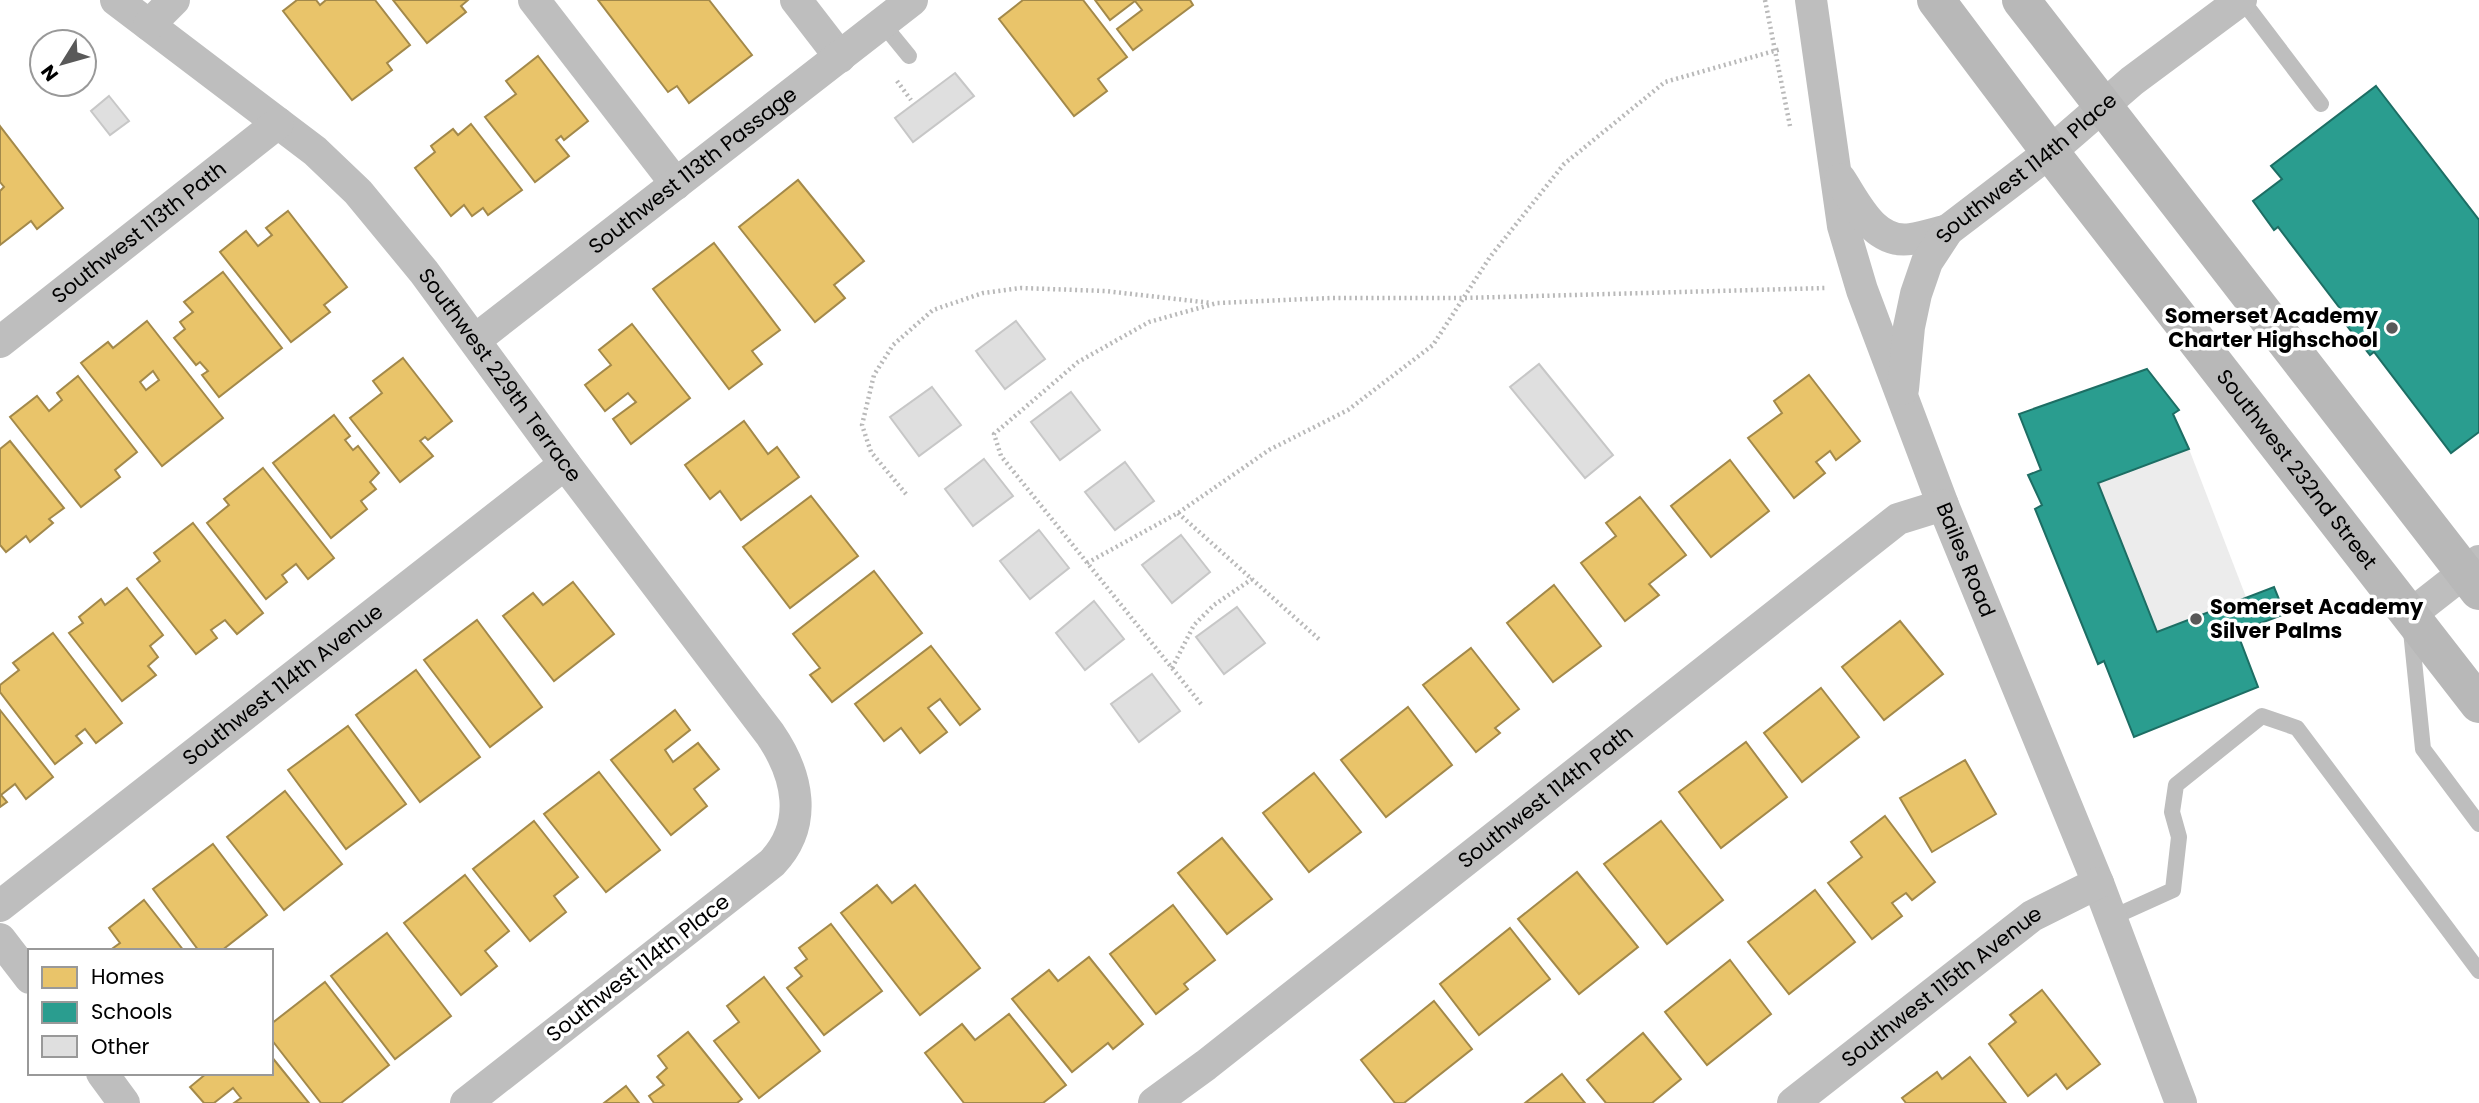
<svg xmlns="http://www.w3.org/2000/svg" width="2479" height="1103" font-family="Poppins,sans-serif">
<rect width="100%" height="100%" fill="#fff"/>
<polygon fill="#ececec" points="2189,449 2246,597 2157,632 2098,483"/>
<g fill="#e9c46a" stroke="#a3894a" stroke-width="2" fill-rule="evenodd">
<polygon points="297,0 316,0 320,5 326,0 375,0 410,45 387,63 392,70 352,100 283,11"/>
<polygon points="393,0 468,0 461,6 466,12 427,43"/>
<polygon points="598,0 709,0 752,55 689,103 677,86 668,92"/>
<polygon points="1023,0 1083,0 1127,57 1098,79 1107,91 1074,116 999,19"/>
<polygon points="1095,0 1190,0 1193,5 1133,50 1117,29 1142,10 1135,1 1110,20"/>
<polygon points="538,56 588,121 564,140 561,136 556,140 569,156 535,182 485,117 516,94 506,81"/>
<polygon points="471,124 522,190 488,215 483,208 472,216 464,205 451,216 415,168 435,152 431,146 453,129 458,135"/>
<polygon points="0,126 63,208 37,229 31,221 0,245 0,191 4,187 0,182"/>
<polygon points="798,180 864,261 834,285 845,298 815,322 739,227"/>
<polygon points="288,211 347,287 324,305 330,312 291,342 220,252 246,231 258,246 272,235 266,228"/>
<polygon points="714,243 780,330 752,351 762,364 729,389 653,289"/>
<polygon points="223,272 282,348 219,397 202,375 208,371 200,362 196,365 174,338 185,329 180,322 193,312 184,302"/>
<path d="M147 321 223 418 162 466 81 363 108 342 113 348ZM153 371 159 380 146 390 140 382Z"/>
<polygon points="632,324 690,398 631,444 613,419 636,402 628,393 605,411 585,385 611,365 599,350"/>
<polygon points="403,358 452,421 428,440 425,437 420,441 433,456 400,482 350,418 382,393 373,381"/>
<polygon points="1809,375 1860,441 1836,460 1830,451 1816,462 1825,473 1794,498 1748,438 1782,413 1774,401"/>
<polygon points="78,376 137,452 115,470 120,477 81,507 10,417 37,396 49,411 62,400 57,393"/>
<polygon points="334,415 350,436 345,440 353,450 358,446 379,473 370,482 376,489 361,501 367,509 331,538 273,463"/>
<polygon points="744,421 768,454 777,447 799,477 741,520 720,491 710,499 685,465"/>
<polygon points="10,441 64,508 49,519 53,523 30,542 26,536 6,552 0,545 0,449"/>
<polygon points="1730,460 1769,511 1711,557 1671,506"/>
<polygon points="263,468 334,558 308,579 296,564 282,575 287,582 266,599 207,523 229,505 224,499"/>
<polygon points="811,496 858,556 790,608 743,547"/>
<polygon points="1640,497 1686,555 1649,584 1659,595 1625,621 1581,563 1616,536 1606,523"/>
<polygon points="193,523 263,613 237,634 225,620 211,630 217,638 196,654 137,579 160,561 154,553"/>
<polygon points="874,571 922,633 832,702 810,675 820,668 793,634"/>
<polygon points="573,582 614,634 554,681 503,616 533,593 543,605"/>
<polygon points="1554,585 1601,646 1553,682 1507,623"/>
<polygon points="127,588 163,635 150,646 158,657 148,666 156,675 122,701 69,633 83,623 79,617 101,599 105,605"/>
<polygon points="477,620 542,707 490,747 424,660"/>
<polygon points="1900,621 1943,674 1884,720 1842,667"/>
<polygon points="53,633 122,723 96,743 85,729 76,736 82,743 55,764 0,692 0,685 19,670 13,663"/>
<polygon points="931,646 980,709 960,725 940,699 928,708 947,732 920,753 901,728 884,741 855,704"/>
<polygon points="1471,648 1519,709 1495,728 1500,733 1476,752 1423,685"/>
<polygon points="416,670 480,757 420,802 356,715"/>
<polygon points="1821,688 1859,737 1802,782 1764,733"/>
<polygon points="1408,707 1452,765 1386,817 1341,760"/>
<polygon points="0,710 53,777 26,799 15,784 1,795 7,802 0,807"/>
<polygon points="675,710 690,730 665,750 673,762 698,743 719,769 694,789 707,806 671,835 611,760"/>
<polygon points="348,726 406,804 346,849 288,770"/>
<polygon points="1746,742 1787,797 1721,848 1679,792"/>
<polygon points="1965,760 1996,814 1932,852 1900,798"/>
<polygon points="599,772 660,850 606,892 544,814"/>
<polygon points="1314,773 1361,832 1309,872 1263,813"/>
<polygon points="285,791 342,864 284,910 227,837"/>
<polygon points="1885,816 1935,882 1912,900 1906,893 1892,903 1902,916 1872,939 1828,883 1862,857 1851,842"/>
<polygon points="534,821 578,877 554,896 566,912 530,941 473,869"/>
<polygon points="1661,821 1723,900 1667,944 1604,864"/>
<polygon points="1222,838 1272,899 1227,934 1178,873"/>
<polygon points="213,844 267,915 221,951 199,951 153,889"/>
<polygon points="1577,872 1638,947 1579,994 1518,919"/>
<polygon points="465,875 509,931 485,951 497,966 461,995 404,923"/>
<polygon points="877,885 892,903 915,885 980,968 920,1015 841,913"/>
<polygon points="1815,890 1855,942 1789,994 1748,942"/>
<polygon points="144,900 184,951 109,951 120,943 109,928"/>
<polygon points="1173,905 1215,960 1184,984 1188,989 1156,1014 1110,954"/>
<polygon points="831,924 882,991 824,1035 787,988 802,976 795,968 807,959 799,948"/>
<polygon points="1510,928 1550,979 1479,1035 1440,984"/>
<polygon points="387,933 451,1016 395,1059 331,976"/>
<polygon points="1089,957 1143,1024 1113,1049 1108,1043 1072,1072 1012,999 1049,970 1058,981"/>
<polygon points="1730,960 1771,1014 1707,1065 1665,1012"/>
<polygon points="764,977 820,1051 759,1098 714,1041 739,1022 727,1006"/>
<polygon points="325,982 389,1065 341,1103 321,1103 271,1039 271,1024"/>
<polygon points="2042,990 2100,1064 2067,1089 2056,1074 2028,1096 1989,1044 2016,1022 2010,1015"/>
<polygon points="1434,1001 1472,1049 1404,1103 1395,1103 1361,1060"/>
<polygon points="1009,1014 1066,1085 1043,1103 964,1103 925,1053 962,1024 975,1040"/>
<polygon points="688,1032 742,1099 737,1103 654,1103 649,1096 664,1085 657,1077 667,1068 658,1056"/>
<polygon points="1643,1033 1681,1079 1652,1103 1606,1103 1587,1080"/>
<polygon points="271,1056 309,1103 234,1103 241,1098 233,1088 214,1103 204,1103 190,1087 207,1073 271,1073"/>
<polygon points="1970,1057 2006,1103 1906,1103 1902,1098 1937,1072 1942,1079"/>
<polygon points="1562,1074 1585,1103 1525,1103"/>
<polygon points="626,1086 639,1103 604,1103"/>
</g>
<g fill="#2a9d8f" stroke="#1d6e64" stroke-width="2">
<polygon points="2376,86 2479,220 2479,432 2451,453 2374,352 2370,355 2347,326 2351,323 2278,227 2274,230 2253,201 2282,179 2271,166"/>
<polygon points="2147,369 2179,410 2173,414 2189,449 2098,483 2157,632 2274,587 2285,614 2237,632 2258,687 2134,737 2104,661 2098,664 2035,509 2042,505 2028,475 2041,470 2019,414"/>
</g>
<g fill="#dfdfdf" stroke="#c7c7c7" stroke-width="2">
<polygon points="955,73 974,96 913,142 895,118"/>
<polygon points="109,96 129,121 110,135 91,111"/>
<polygon points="1016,321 1045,359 1005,389 976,351"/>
<polygon points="1539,364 1613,455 1585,478 1510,387"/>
<polygon points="932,387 961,425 919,456 890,417"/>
<polygon points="1071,392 1100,430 1060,460 1031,422"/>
<polygon points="984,459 1013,496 973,526 945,489"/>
<polygon points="1125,462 1154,501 1115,530 1085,492"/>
<polygon points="1039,530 1069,568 1030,599 1000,561"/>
<polygon points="1181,535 1210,572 1172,603 1142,565"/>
<polygon points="1094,601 1124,639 1085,670 1056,633"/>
<polygon points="1237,607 1265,643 1224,674 1196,637"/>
<polygon points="1152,674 1180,711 1139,742 1111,704"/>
</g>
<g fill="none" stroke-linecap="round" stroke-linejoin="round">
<g stroke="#b9b9b9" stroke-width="4.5" stroke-dasharray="2 3.5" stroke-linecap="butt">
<polyline points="1765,0 1790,126"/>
<polyline points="897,81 911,100"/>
<polyline points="906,494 871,452 862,425 874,375 893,345 933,310 983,293 1021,288 1105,291 1212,303"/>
<polyline points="1178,513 1321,641"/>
<polyline points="1087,563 1178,513 1269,450 1348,410 1433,345 1490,257 1564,164 1665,82 1781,49"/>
<polyline points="1172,668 1194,625 1214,605 1252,579"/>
<polyline points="1201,704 1001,456 994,434 1078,362 1149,322 1217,303 1331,298 1464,298 1826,288"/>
</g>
<g stroke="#bebebe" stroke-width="16">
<polyline points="2242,0 2321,104"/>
<polyline points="882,23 909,56"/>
<polyline points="2411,631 2423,749 2479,824"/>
<polyline points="2111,918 2173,890 2179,837 2172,812 2176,785 2262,716 2297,728 2479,971"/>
</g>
<g stroke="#bebebe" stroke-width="32">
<path id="s1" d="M116 0 315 151 358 192 424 272 565 464 770 734C798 775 809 824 772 863L466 1103"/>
<polyline points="534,0 676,184"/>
<polyline points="796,0 840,57"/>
<path id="s2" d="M1811 0 1843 226 1862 290 1943 505 2098 883 2181 1103"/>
<polyline points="149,25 174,0"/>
<path d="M1840 179C1856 203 1874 245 1911 239 1923 237 1936 233 1948 230"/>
<path id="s3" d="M475 340 912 0"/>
<path id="s4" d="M0 342 278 123"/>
<path id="s5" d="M1903 389 1909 327 1916 294 1927 262 1948 230 2050 152 2132 81 2241 0"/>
<polyline points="2410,615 2479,561"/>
<path id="s6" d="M0 906 565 464"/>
<polyline points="0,939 30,978"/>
<polyline points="102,1073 124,1103"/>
<path id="s7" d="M1154 1103 1206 1065 1898 519 1943 505"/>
<path id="s8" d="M1793 1103 2032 916 2098 883"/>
</g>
<g stroke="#b8b8b8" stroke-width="38">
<path id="s9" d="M1936 0 2050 152 2479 704"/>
<polyline points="2021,0 2479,591"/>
</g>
</g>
<g fill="#595959" stroke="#fff" stroke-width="2.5">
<circle cx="2392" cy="328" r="7"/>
<circle cx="2196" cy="619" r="7"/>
</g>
<g text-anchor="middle" stroke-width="7" stroke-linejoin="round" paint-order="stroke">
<g font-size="21" fill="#000" stroke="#fff">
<text dy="7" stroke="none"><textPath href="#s5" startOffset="268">Southwest 114th Place</textPath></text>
<text dy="7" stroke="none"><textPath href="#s3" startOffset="276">Southwest 113th Passage</textPath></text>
<text dy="7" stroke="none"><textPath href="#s4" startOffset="177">Southwest 113th Path</textPath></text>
<text dy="7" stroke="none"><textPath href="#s1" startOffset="541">Southwest 229th Terrace</textPath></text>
<text dy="7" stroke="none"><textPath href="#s9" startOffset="592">Southwest 232nd Street</textPath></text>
<text dy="7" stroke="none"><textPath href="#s2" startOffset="584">Bailes Road</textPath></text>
<text dy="7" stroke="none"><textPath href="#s6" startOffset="359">Southwest 114th Avenue</textPath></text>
<text dy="7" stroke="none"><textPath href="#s7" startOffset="497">Southwest 114th Path</textPath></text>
<text transform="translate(638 968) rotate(-38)" y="7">Southwest 114th Place</text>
<text dy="7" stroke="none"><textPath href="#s8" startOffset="189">Southwest 115th Avenue</textPath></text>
</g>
<g font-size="21" font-weight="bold" fill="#000" stroke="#fff" text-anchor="end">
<text x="2378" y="323">Somerset Academy<tspan x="2378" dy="24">Charter Highschool</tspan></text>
<text x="2210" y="614" text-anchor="start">Somerset Academy<tspan x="2210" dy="24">Silver Palms</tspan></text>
</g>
</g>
<rect x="28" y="949" width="245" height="126" fill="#ffffff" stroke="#999999" stroke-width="2"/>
<rect x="42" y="967" width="35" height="21" fill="#e9c46a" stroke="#999999" stroke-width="2"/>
<text x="91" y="984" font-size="21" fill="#000000">Homes</text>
<rect x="42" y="1002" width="35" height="21" fill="#2a9d8f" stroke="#999999" stroke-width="2"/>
<text x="91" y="1019" font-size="21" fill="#000000">Schools</text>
<rect x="42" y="1036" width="35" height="21" fill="#dfdfdf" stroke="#999999" stroke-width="2"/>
<text x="91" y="1054" font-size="21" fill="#000000">Other</text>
<g transform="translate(63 63) rotate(233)"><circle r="33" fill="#ffffff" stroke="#999999" stroke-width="2"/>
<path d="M0-5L12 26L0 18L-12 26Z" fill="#595959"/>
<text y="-10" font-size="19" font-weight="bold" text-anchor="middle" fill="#000000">N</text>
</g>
</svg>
